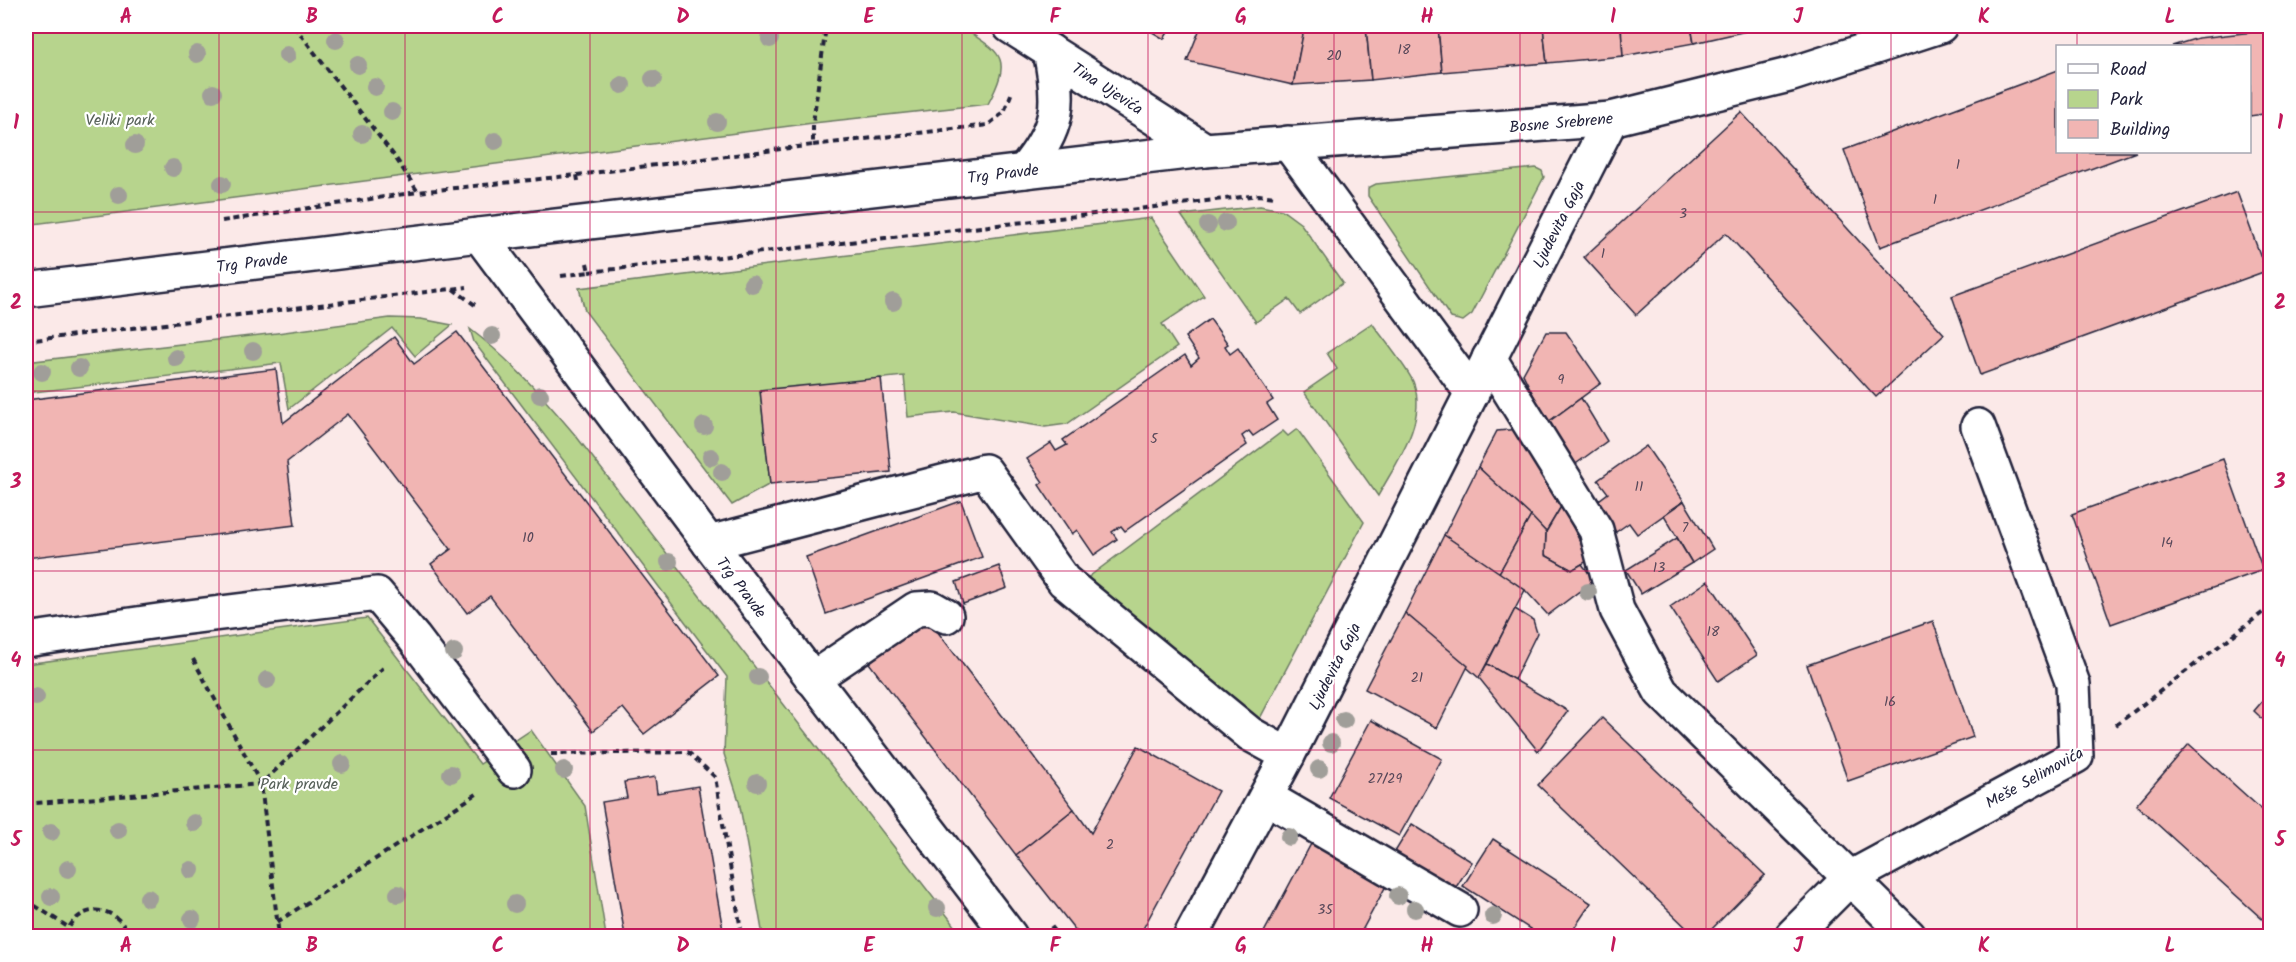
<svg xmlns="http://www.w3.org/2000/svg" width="2296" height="962" font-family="Kalam,sans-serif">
<rect width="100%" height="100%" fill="#fbe9e8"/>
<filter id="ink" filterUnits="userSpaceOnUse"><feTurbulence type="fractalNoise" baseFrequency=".0167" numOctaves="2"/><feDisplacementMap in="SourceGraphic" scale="12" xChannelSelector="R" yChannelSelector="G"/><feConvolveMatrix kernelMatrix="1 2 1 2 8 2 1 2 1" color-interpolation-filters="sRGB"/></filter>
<g filter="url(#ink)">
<g fill="#b7d48d" stroke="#6c7b64" stroke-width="1.5">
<path d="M26 26H960C1000 53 1014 55 988 104L813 123 26 225Z"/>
<polygon points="1536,168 1542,171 1544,177 1472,314 1463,321 1451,318 1368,196 1368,188 1376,184"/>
<polygon points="1260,206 1282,210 1301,224 1343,283 1300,314 1289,299 1256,322 1181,215"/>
<polygon points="1151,218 1204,296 1162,324 1177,347 1067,424 1045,427 954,412 908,417 904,376 760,391 770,484 732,505 585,311 579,288"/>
<polygon points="390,318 421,319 452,325 415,356 392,328 289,409 281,363 26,393 26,362 277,333"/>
<path d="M1372 323C1381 336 1410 371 1414 384 1427 423 1395 464 1378 496L1304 392 1337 369 1327 353Z"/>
<path d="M470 329C511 360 543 397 576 436L963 936H808L807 935 763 936 739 801 724 754 727 677 474 342Z"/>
<polygon points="1297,429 1364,522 1258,722 1086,579 1283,431 1288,436"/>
<polygon points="367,618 480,764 531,730 585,806 606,936 26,936 26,664"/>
</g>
<g fill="#f1b5b3" stroke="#22223b" stroke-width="1.5">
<polygon points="1142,26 1172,26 1164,39"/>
<polygon points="1201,26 1305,26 1293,85 1187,61"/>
<polygon points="1305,26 1338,26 1304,29"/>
<polygon points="1338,26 1366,26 1371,80 1293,85 1304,29"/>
<polygon points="1366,26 1438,26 1442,72 1371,80"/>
<polygon points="1438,26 1543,26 1547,63 1442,72"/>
<polygon points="1543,26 1621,26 1623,56 1547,63"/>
<polygon points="1621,26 1691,26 1694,43 1623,56"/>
<polygon points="1691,26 1768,26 1694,43"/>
<polygon points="2263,31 2270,31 2270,113 2250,116 2250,46 2172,46 2198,38"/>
<polygon points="2058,70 2058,152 2136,152 1880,247 1844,150"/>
<polygon points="1741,112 1944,334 1876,397 1726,233 1636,315 1584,257"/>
<polygon points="2237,192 2266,271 1980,375 1952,296"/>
<polygon points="1210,319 1228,344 1225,346 1230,354 1238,348 1273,400 1267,404 1277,420 1253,436 1249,431 1242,436 1247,445 1125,531 1121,526 1112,532 1117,539 1094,555 1077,530 1072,534 1039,485 1043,482 1027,459 1051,443 1056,451 1067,445 1063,440 1185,355 1191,365 1199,358 1185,337"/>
<polygon points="457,332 719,676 644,734 623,708 593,731 490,596 467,613 431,564 451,549 348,414 287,462 295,525 26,558 26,400 276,369 283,423 394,337 414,364"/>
<polygon points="1546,332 1566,332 1601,383 1547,423 1523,374"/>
<polygon points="881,378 891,472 770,484 760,390"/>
<polygon points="1581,398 1607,441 1573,466 1547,423"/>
<polygon points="1520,429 1562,505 1546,532 1478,467 1497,431"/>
<polygon points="1646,446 1684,501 1637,534 1629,523 1616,532 1595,503 1608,493 1598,480"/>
<polygon points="2223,459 2263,570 2111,624 2072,514"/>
<polygon points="1478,467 1531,516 1499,573 1444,535"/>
<polygon points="961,501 982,557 826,614 806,557"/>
<polygon points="1684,501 1713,549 1692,563 1664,515"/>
<polygon points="1562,505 1589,560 1572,570 1545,555 1546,532"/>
<polygon points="1531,516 1546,532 1545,555 1572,570 1582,564 1594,580 1548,615 1525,590 1499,573"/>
<polygon points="1444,535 1525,590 1479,678 1405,613"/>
<polygon points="1677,538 1692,563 1641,594 1626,570"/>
<polygon points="999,566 1007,588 963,604 956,582"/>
<polygon points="1708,581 1757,655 1718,681 1670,607"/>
<polygon points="1515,609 1533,620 1537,633 1514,680 1487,664"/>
<polygon points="1405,613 1468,666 1437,728 1365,689"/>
<polygon points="927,618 1074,809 1016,855 869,663"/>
<polygon points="1933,621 1973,737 1848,781 1807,665"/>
<polygon points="1487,664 1568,711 1538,751 1479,678"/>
<polygon points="2270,692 2270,726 2254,711"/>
<polygon points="1602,718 1765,875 1705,936 1695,936 1538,785"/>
<polygon points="1371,720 1442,759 1399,836 1329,798"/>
<polygon points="2189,744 2270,817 2270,926 2136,805"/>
<polygon points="1138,746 1218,791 1139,936 1080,936 1016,855 1074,809 1091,833"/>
<polygon points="655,777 657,793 698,786 724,936 625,936 602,802 627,798 624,782"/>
<polygon points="1412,824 1472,862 1453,892 1393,855"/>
<polygon points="1493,839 1591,903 1569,936 1541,936 1463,886"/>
<polygon points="1312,842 1388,882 1359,936 1262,936"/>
</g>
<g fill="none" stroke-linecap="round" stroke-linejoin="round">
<defs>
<g id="minor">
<polyline points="1010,26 1205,150"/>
<polyline points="1288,143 1472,393"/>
<path d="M1024 171C1060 128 1061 104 1050 51"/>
<polyline points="479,235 1205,150 1611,119 1789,75 1940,26"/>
<polyline points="1489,358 1596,530 1617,610 1661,692 1909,936"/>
<polyline points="709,543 985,471 1064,581 1250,734 1288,755"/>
<polyline points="26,640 172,619 377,594 414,638 514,770"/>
<polyline points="812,679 916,609 932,608 946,616"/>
<polyline points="1266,797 1460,910"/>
<polyline points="1191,936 1288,755 1611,119"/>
<polyline points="1792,936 1850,878 2076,756 2073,684 1978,426"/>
</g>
<polyline id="major" points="26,290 479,235 709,543 1010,936"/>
</defs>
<use href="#minor" stroke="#22223b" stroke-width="38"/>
<use href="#major" stroke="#22223b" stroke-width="38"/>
<g stroke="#22223b" stroke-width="4" stroke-dasharray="6 4.5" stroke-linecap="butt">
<polyline points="294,26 395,157 418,192 577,175 578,181"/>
<polyline points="813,145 988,125 1004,112 1012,92"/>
<polyline points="577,175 813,145 813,123 826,26"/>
<polyline points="222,221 418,192"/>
<polyline points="589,272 1259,195 1276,197"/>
<polyline points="561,276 589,272 587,263"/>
<polyline points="453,289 478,307"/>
<polyline points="26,341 467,287"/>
<polyline points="193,659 261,784 279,936"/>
<polyline points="2116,725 2270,607"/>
<polyline points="551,754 688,752 715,777 742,936"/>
<polyline points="26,804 261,784 383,668"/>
<polyline points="26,900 68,927"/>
<polyline points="277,922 480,792"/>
<polyline points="1051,926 1059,936"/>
<path d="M65 936C77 902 116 902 129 936"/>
</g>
<use href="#minor" stroke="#fff" stroke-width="33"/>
<use href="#major" stroke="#fff" stroke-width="33"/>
</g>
<g fill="#a09e99">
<circle cx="770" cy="39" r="9"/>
<circle cx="336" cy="40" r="9"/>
<circle cx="197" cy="54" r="9"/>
<circle cx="287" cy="55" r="9"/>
<circle cx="358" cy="65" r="9"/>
<circle cx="653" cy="79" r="9"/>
<circle cx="622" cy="85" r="9"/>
<circle cx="375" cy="87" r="9"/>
<circle cx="213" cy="93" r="9"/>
<circle cx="392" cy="112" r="9"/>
<circle cx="717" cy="122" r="9"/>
<circle cx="362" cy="134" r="9"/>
<circle cx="495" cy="141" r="9"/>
<circle cx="135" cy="145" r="9"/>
<circle cx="173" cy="168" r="9"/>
<circle cx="222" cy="184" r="9"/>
<circle cx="119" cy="195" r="9"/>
<circle cx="1226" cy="223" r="9"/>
<circle cx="1208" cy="225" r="9"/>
<circle cx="752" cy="284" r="9"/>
<circle cx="893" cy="302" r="9"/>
<circle cx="492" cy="336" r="9"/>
<circle cx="253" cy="351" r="9"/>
<circle cx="176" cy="358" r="9"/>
<circle cx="79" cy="368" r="9"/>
<circle cx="42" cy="372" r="9"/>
<circle cx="540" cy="395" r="9"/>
<circle cx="704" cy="426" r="9"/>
<circle cx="711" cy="457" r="9"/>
<circle cx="722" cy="472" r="9"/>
<circle cx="669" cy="562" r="9"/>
<circle cx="1588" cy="592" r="9"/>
<circle cx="454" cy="652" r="9"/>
<circle cx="758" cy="677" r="9"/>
<circle cx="267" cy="680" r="9"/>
<circle cx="36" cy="697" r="9"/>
<circle cx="1344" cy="720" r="9"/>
<circle cx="1331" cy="743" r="9"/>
<circle cx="342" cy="764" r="9"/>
<circle cx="1319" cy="769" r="9"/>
<circle cx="564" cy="770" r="9"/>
<circle cx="451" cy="774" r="9"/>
<circle cx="757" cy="783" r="9"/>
<circle cx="194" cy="823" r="9"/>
<circle cx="118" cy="830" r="9"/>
<circle cx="51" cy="832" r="9"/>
<circle cx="1289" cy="837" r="9"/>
<circle cx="68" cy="869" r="9"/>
<circle cx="191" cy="870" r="9"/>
<circle cx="398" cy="894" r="9"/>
<circle cx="1398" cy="896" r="9"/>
<circle cx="51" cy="897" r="9"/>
<circle cx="148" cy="898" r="9"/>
<circle cx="515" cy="904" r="9"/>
<circle cx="937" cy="908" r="9"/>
<circle cx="1415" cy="909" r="9"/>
<circle cx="1493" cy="916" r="9"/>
<circle cx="192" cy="919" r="9"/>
</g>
</g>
<path fill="none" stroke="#c2185b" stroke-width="1.5" stroke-opacity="0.55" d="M219 26V936M405 26V936M590 26V936M776 26V936M962 26V936M1148 26V936M1334 26V936M1520 26V936M1706 26V936M1891 26V936M2077 26V46M2077 152V936M26 212H2270M26 391H2270M26 571H2270M26 750H2270"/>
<g text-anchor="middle" stroke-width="4.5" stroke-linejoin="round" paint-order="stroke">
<g font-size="14" fill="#564759">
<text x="1404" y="54">18</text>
<text x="1334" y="60">20</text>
<text x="1958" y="169">1</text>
<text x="1935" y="204">1</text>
<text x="1683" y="218">3</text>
<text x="1603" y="258">1</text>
<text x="1561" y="384">9</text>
<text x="1154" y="443">5</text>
<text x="1639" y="491">11</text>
<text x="1685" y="532">7</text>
<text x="528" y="542">10</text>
<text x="2167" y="547">14</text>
<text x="1659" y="572">13</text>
<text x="1713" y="636">18</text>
<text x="1417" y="682">21</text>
<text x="1890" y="706">16</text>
<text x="1385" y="783">27/29</text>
<text x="1110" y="849">2</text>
<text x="1325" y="914">35</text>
</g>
<g font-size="16" fill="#22223b" stroke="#fff">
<text transform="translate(1108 88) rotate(33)" y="6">Tina Ujevića</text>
<text transform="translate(1561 122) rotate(-5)" y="6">Bosne Srebrene</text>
<text transform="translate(1003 173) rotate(-7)" y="6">Trg Pravde</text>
<text transform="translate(1558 224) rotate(-63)" y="6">Ljudevita Gaja</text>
<text transform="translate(252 262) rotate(-7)" y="6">Trg Pravde</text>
<text transform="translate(742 587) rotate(53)" y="6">Trg Pravde</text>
<text transform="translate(1334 666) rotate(-63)" y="6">Ljudevita Gaja</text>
<text transform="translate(2034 777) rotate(-29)" y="6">Meše Selimovića</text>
</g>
<g font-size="16" fill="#566058" stroke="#fff">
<text x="120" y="125">Veliki park</text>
<text x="299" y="789">Park pravde</text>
</g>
</g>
<rect width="2296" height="962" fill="none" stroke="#fff" stroke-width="66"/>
<rect x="2056" y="45" width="195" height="108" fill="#ffffff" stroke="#a7a7b1" stroke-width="1.5"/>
<rect x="2068" y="64" width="30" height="9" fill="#ffffff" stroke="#a7a7b1" stroke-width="1.5"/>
<text x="2110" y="75" font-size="18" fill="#22223b">Road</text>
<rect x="2068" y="90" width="30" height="18" fill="#b7d48d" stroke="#a7a7b1" stroke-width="1.5"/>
<text x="2110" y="105" font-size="18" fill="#22223b">Park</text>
<rect x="2068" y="120" width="30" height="18" fill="#f1b5b3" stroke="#a7a7b1" stroke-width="1.5"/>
<text x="2110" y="135" font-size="18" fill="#22223b">Building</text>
<rect x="33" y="33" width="2230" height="896" fill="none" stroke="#c2185b" stroke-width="2"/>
<g font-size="20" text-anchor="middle" font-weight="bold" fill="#c2185b">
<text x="126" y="23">A</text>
<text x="312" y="23">B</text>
<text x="498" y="23">C</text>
<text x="683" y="23">D</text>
<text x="869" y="23">E</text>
<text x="1055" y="23">F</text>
<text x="1241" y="23">G</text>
<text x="1427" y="23">H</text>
<text x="1613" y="23">I</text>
<text x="1798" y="23">J</text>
<text x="1984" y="23">K</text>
<text x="2170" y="23">L</text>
<text x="16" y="129">1</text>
<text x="2280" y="129">1</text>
<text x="16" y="309">2</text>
<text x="2280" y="309">2</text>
<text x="16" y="488">3</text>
<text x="2280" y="488">3</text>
<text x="16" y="667">4</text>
<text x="2280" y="667">4</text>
<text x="16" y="846">5</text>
<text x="2280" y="846">5</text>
<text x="126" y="952">A</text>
<text x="312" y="952">B</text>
<text x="498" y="952">C</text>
<text x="683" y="952">D</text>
<text x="869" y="952">E</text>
<text x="1055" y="952">F</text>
<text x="1241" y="952">G</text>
<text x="1427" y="952">H</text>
<text x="1613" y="952">I</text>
<text x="1798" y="952">J</text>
<text x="1984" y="952">K</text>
<text x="2170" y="952">L</text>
</g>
</svg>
